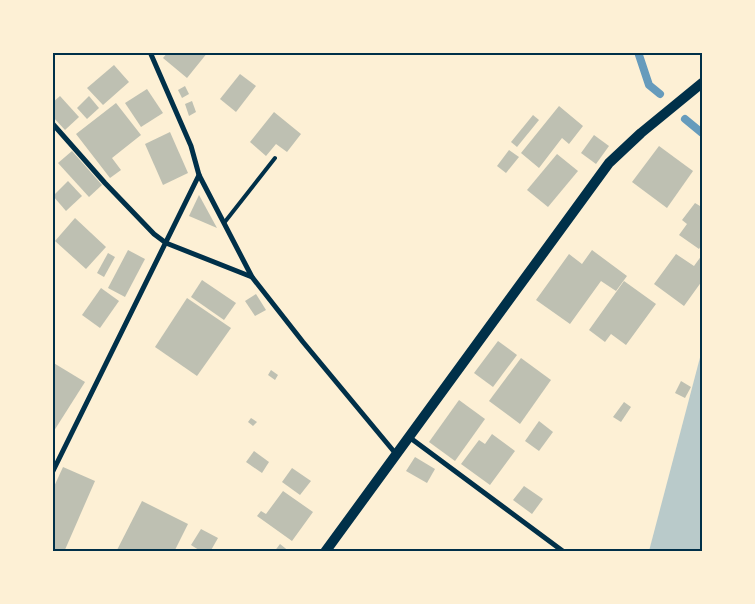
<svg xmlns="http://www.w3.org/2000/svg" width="755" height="604" font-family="'Noto Sans',sans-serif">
<rect width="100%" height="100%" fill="#fdf0d5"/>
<polygon fill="#b9caca" points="702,350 702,545 701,551 649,551"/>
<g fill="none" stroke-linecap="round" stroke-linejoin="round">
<g stroke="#669bbc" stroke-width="8">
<polyline points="638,52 649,85 660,94"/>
<polyline points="685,119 702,133"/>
</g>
</g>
<g fill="#bec0b2">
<polygon points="168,52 208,52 187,78 163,58"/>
<polygon points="114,65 129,82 103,105 87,88"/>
<polygon points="240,74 256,86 236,112 220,99"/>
<polygon points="185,86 189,94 182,98 178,90"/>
<polygon points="147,89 163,113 141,127 125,103"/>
<polygon points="60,96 79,117 65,130 52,116 52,103"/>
<polygon points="89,96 99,108 87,119 77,108"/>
<polygon points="192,101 196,112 189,116 185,104"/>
<polygon points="116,103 141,135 112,158 121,170 110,178 76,134"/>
<polygon points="559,106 583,126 569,144 562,138 539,168 521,153"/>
<polygon points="274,112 301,134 287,152 276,144 266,156 250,142"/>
<polygon points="533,115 539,120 517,147 511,142"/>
<polygon points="170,132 188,173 163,185 145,144"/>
<polygon points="594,135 609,146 596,164 581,153"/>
<polygon points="659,146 693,171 667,208 632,182"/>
<polygon points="509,150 519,157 506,173 497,166"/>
<polygon points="72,151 102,185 89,197 58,163"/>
<polygon points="557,154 578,171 548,207 527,190"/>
<polygon points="68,181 82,196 66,211 53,196"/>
<polygon points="199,195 217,228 189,216"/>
<polygon points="702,202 702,244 699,249 679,235 687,224 682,220 695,203 700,206"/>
<polygon points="75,218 106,247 86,269 55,241"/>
<polygon points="128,250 145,259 125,297 108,288"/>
<polygon points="592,250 627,276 616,291 601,281 570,324 536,300 569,254 582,264"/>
<polygon points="108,253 115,257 104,277 97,273"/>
<polygon points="676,254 694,266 702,255 702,281 684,306 654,284"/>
<polygon points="202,280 236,303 224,320 191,297"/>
<polygon points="624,281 656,304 626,345 611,334 605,342 589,330"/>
<polygon points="101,288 119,301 100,328 82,315"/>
<polygon points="256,294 266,310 255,316 245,301"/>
<polygon points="187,298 231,328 197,376 155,347"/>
<polygon points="498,341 517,355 493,387 474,373"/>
<polygon points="521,358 551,380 520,424 489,401"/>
<polygon points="52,362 85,382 52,434"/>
<polygon points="271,370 278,375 275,380 268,375"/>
<polygon points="681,381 691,387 685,398 675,393"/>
<polygon points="459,400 485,419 455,461 429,442"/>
<polygon points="624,402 631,407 621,422 613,417"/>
<polygon points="251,418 257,422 253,426 248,422"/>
<polygon points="539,421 553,432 539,451 525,441"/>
<polygon points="492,434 515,451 490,485 461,464 479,440 485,444"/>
<polygon points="254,451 269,462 262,473 246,462"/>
<polygon points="415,457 435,469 427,483 406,471"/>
<polygon points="63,467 95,481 64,552 52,552 52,491"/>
<polygon points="292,468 311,481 300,495 282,482"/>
<polygon points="524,486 543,499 532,514 513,500"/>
<polygon points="283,491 313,512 292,541 257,516 261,511 266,514"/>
<polygon points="142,501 188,524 174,552 116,552"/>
<polygon points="201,529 218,538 210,552 202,552 191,545"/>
<polygon points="280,544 290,552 274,552"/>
</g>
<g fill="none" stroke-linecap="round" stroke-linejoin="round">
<polyline stroke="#003049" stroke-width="4" points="224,223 275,158"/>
<g stroke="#003049" stroke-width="5">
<polyline points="150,52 191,146 199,175 252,277 303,342 396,454"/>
<polyline points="52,123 105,183 154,234 166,243 252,277"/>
<polyline points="409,437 564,552"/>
<polyline points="52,473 199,175"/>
</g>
<polyline stroke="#003049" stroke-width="10" points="325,552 609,163 641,133 702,83"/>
</g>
<rect width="755" height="604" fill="none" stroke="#fdf0d5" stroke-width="108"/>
<rect x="54" y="54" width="647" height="496" fill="none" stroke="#003049" stroke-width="2"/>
</svg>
